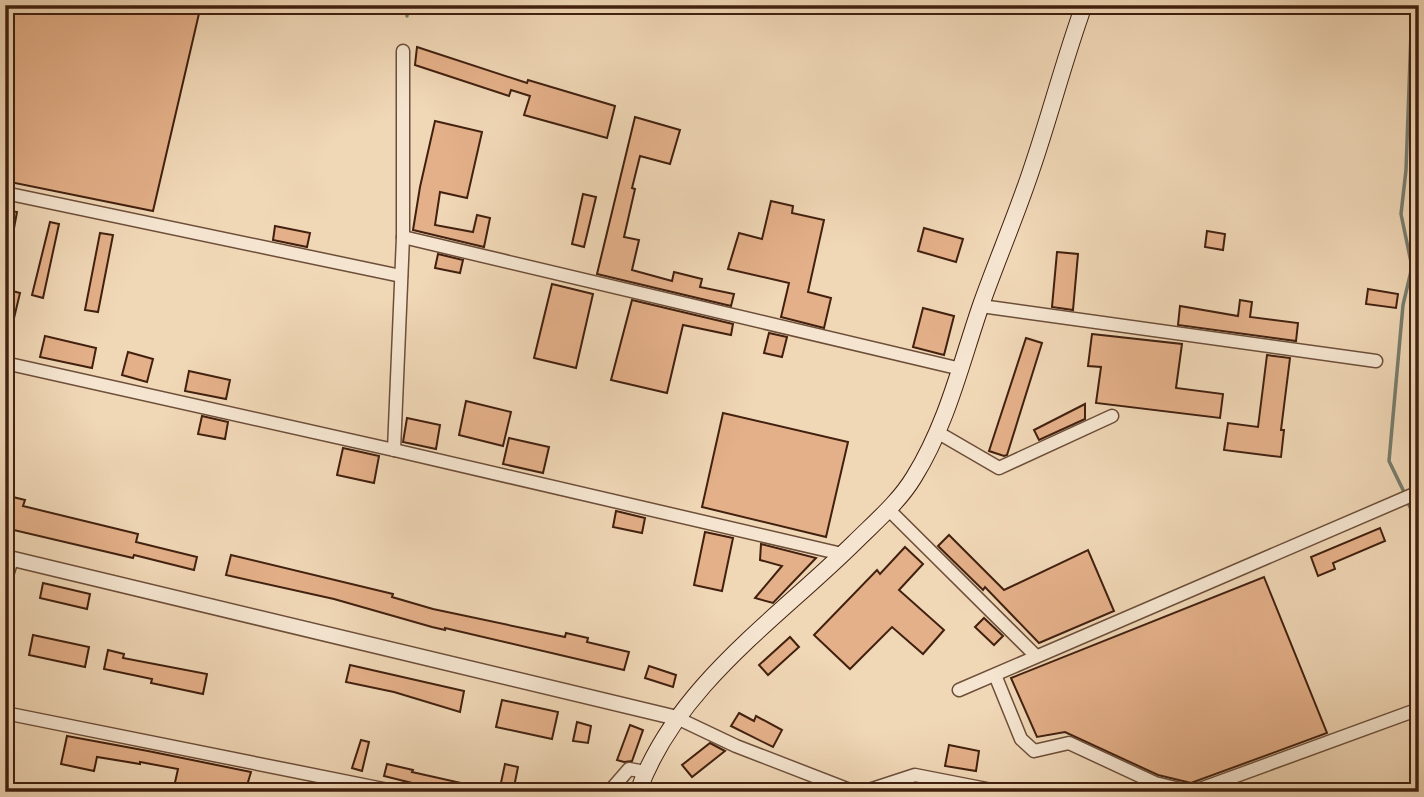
<svg xmlns="http://www.w3.org/2000/svg" width="1424" height="797" font-family="Vollkorn,serif">
<rect width="100%" height="100%" fill="#f0d7b6"/>
<filter id="stains"><feTurbulence type="fractalNoise" baseFrequency=".00286" numOctaves="4"/><feColorMatrix values="0 0 0 0 .2 0 0 0 0 .09 0 0 0 0 .02 0 0 0 .5 -.17"/></filter>
<radialGradient id="worn" r=".72"><stop offset=".6" stop-color="#630" stop-opacity="0"/><stop offset="1" stop-color="#630" stop-opacity=".3"/></radialGradient>
<g fill="none" stroke-linecap="round" stroke-linejoin="round">
<g stroke="#767c6d" stroke-width="3.5">
<polyline points="407,5 407,16"/>
<polyline points="1405,494 1389,461 1403,305 1412,267 1401,214 1406,170 1412,5"/>
<polyline points="1407,501 1411,509 1419,517"/>
</g>
</g>
<g fill="#e4b089" stroke="#41200f" stroke-width="2">
<polygon points="5,5 201,5 153,211 5,181"/>
<polygon points="417,47 527,83 528,80 615,106 607,138 524,115 530,96 511,90 509,96 415,65"/>
<polygon points="635,117 680,130 670,164 640,156 632,188 635,189 624,237 639,240 632,270 672,281 674,272 702,279 700,287 734,294 731,306 597,274"/>
<polygon points="435,121 482,132 467,198 440,192 435,225 473,232 477,215 490,218 484,247 413,230 420,187"/>
<polygon points="583,194 596,197 584,247 572,244"/>
<polygon points="771,201 793,206 792,213 824,220 808,292 831,298 824,328 781,317 789,283 728,269 739,233 762,239"/>
<polygon points="5,210 17,212 10,250 5,249"/>
<polygon points="50,222 59,224 43,298 32,295"/>
<polygon points="275,226 310,233 307,247 273,240"/>
<polygon points="924,228 963,239 956,262 918,251"/>
<polygon points="1207,231 1225,234 1223,250 1205,247"/>
<polygon points="100,233 113,235 98,312 85,310"/>
<polygon points="1057,252 1078,254 1073,310 1052,307"/>
<polygon points="438,254 463,260 460,273 435,268"/>
<polygon points="552,284 593,294 576,368 534,358"/>
<polygon points="5,289 20,293 9,339 5,339"/>
<polygon points="1368,289 1398,294 1396,308 1366,304"/>
<polygon points="632,300 733,324 731,335 683,325 667,393 611,380"/>
<polygon points="1240,300 1252,302 1250,317 1298,323 1296,341 1178,325 1180,306 1238,316"/>
<polygon points="923,308 954,316 944,355 913,347"/>
<polygon points="769,333 787,337 782,357 764,353"/>
<polygon points="1092,334 1182,344 1176,388 1223,394 1220,418 1096,403 1101,367 1088,366"/>
<polygon points="45,336 96,348 92,368 40,357"/>
<polygon points="1026,338 1042,343 1007,455 1004,456 989,451"/>
<polygon points="128,352 153,359 147,382 122,375"/>
<polygon points="1267,355 1290,358 1281,430 1284,430 1281,457 1224,450 1228,423 1258,427"/>
<polygon points="189,371 230,380 226,399 185,391"/>
<polygon points="466,401 511,412 503,446 459,435"/>
<polygon points="1085,404 1085,419 1039,440 1034,430"/>
<polygon points="723,413 848,442 826,537 702,507"/>
<polygon points="202,416 228,422 225,439 198,434"/>
<polygon points="407,418 440,425 436,449 403,442"/>
<polygon points="509,438 549,447 543,473 503,464"/>
<polygon points="343,448 379,456 374,483 337,475"/>
<polygon points="5,495 25,500 23,506 138,534 136,542 197,557 194,570 134,555 133,558 5,528"/>
<polygon points="616,511 645,518 642,533 613,527"/>
<polygon points="1380,528 1385,541 1333,563 1335,569 1318,576 1311,557"/>
<polygon points="705,532 733,538 722,591 694,585"/>
<polygon points="949,535 1004,590 1088,550 1114,611 1039,643 985,587 983,590 938,546"/>
<polygon points="761,544 816,558 773,603 755,598 782,566 760,560"/>
<polygon points="905,547 923,564 899,590 944,630 923,654 892,627 850,669 814,635 877,570 880,574"/>
<polygon points="231,555 393,594 392,597 433,609 565,637 566,633 588,638 587,642 629,652 624,670 445,628 445,630 432,627 334,599 226,575"/>
<polygon points="1264,577 1327,733 1191,783 1158,775 1065,732 1037,737 1011,678"/>
<polygon points="43,583 90,594 87,609 40,598"/>
<polygon points="984,618 1003,636 994,645 975,627"/>
<polygon points="33,635 89,647 85,667 29,655"/>
<polygon points="790,637 799,647 768,675 759,665"/>
<polygon points="108,650 124,654 123,658 207,674 203,694 151,683 152,679 104,669"/>
<polygon points="350,665 464,691 460,712 394,692 346,682"/>
<polygon points="649,666 676,675 673,687 645,678"/>
<polygon points="502,700 558,712 552,739 496,727"/>
<polygon points="739,713 754,721 756,716 782,730 773,747 731,726"/>
<polygon points="577,722 591,726 588,743 573,741"/>
<polygon points="630,725 643,730 632,761 624,762 617,760"/>
<polygon points="67,736 148,751 251,772 245,792 198,792 174,787 178,769 140,762 140,764 97,757 94,771 61,764"/>
<polygon points="361,740 369,742 362,771 352,768"/>
<polygon points="710,743 725,751 692,777 682,765"/>
<polygon points="949,745 979,751 976,771 945,766"/>
<polygon points="387,764 413,770 412,772 461,783 459,792 448,792 384,776"/>
<polygon points="505,764 518,767 513,792 499,792"/>
</g>
<g fill="none" stroke-linecap="round" stroke-linejoin="round">
<defs>
<g id="minor">
<polyline points="5,193 401,276"/>
<polyline points="403,237 961,369"/>
<polyline points="981,306 1376,361"/>
<polyline points="5,363 394,450 842,554"/>
<polyline points="937,432 999,468 1112,416"/>
<polyline points="394,450 403,237 403,51"/>
<polyline points="888,509 1036,656"/>
<polyline points="5,582 12,559"/>
<polyline points="995,675 1021,739 1034,751 1069,743 1155,783 1192,792 1419,709"/>
<polyline points="959,690 1419,492"/>
<polyline points="5,713 398,792"/>
<polyline points="677,718 736,746 855,792"/>
<polyline points="609,792 629,769 645,772"/>
<polyline points="863,792 915,775 1002,792"/>
</g>
<polyline id="tertiary" points="5,557 677,718"/>
<path id="secondary" d="M638 792C676 686 777 619 854 543 875 522 899 502 914 477 947 424 961 363 981 305 997 260 1016 216 1031 171 1050 116 1064 60 1084 5"/>
</defs>
<use href="#minor" stroke="#6d4e39" stroke-width="15"/>
<use href="#tertiary" stroke="#6d4e39" stroke-width="17"/>
<use href="#secondary" stroke="#41200f" stroke-width="18"/>
<use href="#minor" stroke="#f5e5d0" stroke-width="12"/>
<use href="#tertiary" stroke="#f5e5d0" stroke-width="14"/>
<use href="#secondary" stroke="#f5e5d0" stroke-width="16"/>
</g>
<rect width="1424" height="797" fill="none" stroke="#f0d7b6" stroke-width="28"/>
<rect x="7" y="7" width="1410" height="783" fill="none" stroke="#41200f" stroke-width="3.5"/>
<rect x="14" y="14" width="1396" height="769" fill="none" stroke="#41200f" stroke-width="2"/>
<rect width="100%" height="100%" filter="url(#stains)"/>
<rect width="100%" height="100%" fill="url(#worn)"/>
</svg>
